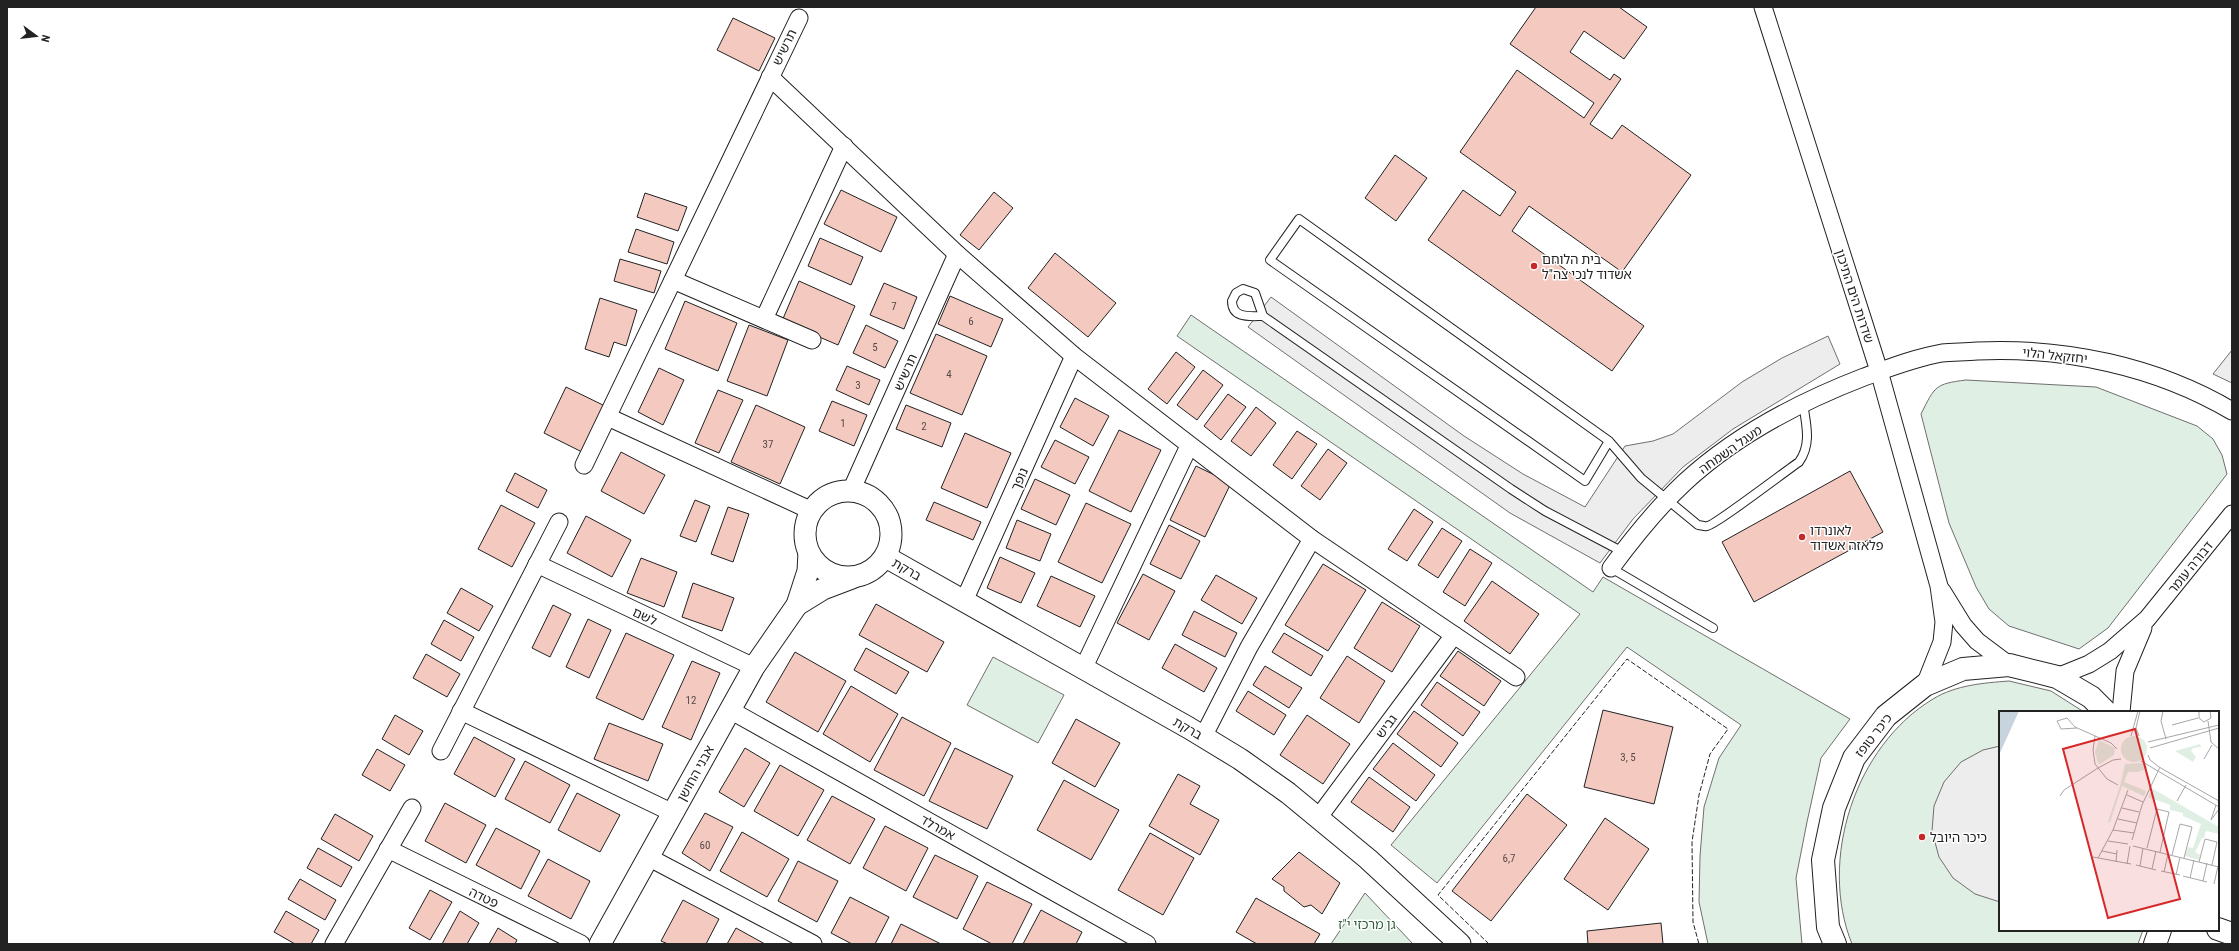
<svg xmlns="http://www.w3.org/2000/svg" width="2239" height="951" font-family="'Roboto Condensed','Noto Sans Hebrew',sans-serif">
<rect width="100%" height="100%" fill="#fff"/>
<g fill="#e0efe3" stroke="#6f6f6f">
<polygon points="1191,315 1593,592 1603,577 1850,719 1821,758 1807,822 1796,878 1802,944 1708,944 1699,902 1700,856 1704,807 1719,758 1741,725 1627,647 1437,883 1391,845 1580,614 1177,336"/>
<path d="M1966 380 2096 387 2197 426 2213 439 2222 455 2227 474 2108 628 2079 649 2009 626 1989 609 1976 587 1949 523 1921 414C1935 386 1935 384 1966 380Z"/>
<polygon points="993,657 1064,695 1038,743 967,705"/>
<path d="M2009 681 2051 691 2084 712H2000V930H2143L2138 944H1852C1818 860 1855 746 1933 699 1956 685 1983 683 2009 681Z"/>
<polygon points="1365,893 1413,944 1331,944"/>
</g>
<g fill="#ededed" stroke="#6f6f6f">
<polygon points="1271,297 1464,436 1523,474 1585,507 1625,446 1653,441 1673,434 1742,382 1782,358 1828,336 1840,364 1733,429 1683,467 1633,519 1600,563 1510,513 1248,327"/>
<polygon points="2232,350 2232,383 2213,374"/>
<polygon points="2000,746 2000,902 1975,894 1953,878 1939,857 1932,831 1934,806 1944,782 1961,762 1983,750"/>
</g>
<g fill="#f3c9c0" stroke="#222">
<polygon points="1536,7 1619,7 1647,27 1624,59 1584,31 1570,52 1610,80 1614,74 1621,79 1590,124 1612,139 1622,125 1691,175 1622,272 1529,206 1512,231 1644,326 1612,371 1428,240 1463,190 1500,216 1516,192 1460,152 1517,70 1584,118 1594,103 1510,44"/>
<polygon points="733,18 775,38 759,71 717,50"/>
<polygon points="1395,155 1427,178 1396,221 1365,198"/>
<polygon points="841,190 897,217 881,252 824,224"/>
<polygon points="994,192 1013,208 979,250 960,235"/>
<polygon points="645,193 687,207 678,231 637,217"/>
<polygon points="636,229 674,242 667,264 628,252"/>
<polygon points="820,238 863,257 851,285 808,266"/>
<polygon points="1055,253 1116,303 1088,337 1028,288"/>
<polygon points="620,259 661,271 654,293 614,281"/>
<polygon points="799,281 855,306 838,345 782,321"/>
<polygon points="884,283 917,297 904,329 870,315"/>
<polygon points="950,296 1003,319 991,347 938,324"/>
<polygon points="600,298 637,310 626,346 614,342 609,357 585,349"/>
<polygon points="685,301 737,323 718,371 665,349"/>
<polygon points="749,325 788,340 767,396 727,381"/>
<polygon points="866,325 898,341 885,368 853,353"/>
<polygon points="936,334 987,356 962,415 910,393"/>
<polygon points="1176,352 1195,367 1167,404 1148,389"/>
<polygon points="847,366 880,380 869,405 836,390"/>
<polygon points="659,368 684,380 663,425 638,412"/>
<polygon points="1203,370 1223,385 1197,420 1177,405"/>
<polygon points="566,387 607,407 584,453 544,433"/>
<polygon points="718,390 743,400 719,453 695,443"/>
<polygon points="1228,394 1246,407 1221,440 1204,426"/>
<polygon points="1075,398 1109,416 1093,446 1060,427"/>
<polygon points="832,401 867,415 854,446 819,431"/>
<polygon points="756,405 805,427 780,484 731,462"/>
<polygon points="906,405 951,423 942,447 896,429"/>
<polygon points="1256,407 1276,423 1251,456 1231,441"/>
<polygon points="1119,430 1161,450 1131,512 1089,491"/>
<polygon points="1297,431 1317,444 1292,479 1273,465"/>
<polygon points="965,433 1011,453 987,508 941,488"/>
<polygon points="1055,440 1089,457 1075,484 1041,467"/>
<polygon points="1328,449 1347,463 1320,500 1301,486"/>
<polygon points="621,452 665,475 644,514 601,491"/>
<polygon points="1196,466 1231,483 1205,537 1170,520"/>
<polygon points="1850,471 1883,532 1754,602 1722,542"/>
<polygon points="515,473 547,490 538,508 506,491"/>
<polygon points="1035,479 1070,495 1056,525 1021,509"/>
<polygon points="695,500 710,506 696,542 680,536"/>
<polygon points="934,502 981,522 973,540 926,520"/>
<polygon points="1086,503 1131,524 1102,583 1058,562"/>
<polygon points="501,505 535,523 512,567 478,549"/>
<polygon points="728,507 749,514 733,562 711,554"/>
<polygon points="1414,509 1433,522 1407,561 1388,549"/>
<polygon points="586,516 631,540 612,577 567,553"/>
<polygon points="1017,520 1051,534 1040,561 1006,548"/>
<polygon points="1169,525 1200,541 1181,579 1150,564"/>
<polygon points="1442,528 1462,541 1438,578 1418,565"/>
<polygon points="1470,549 1492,563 1465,606 1443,592"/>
<polygon points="1000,557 1035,573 1021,603 987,588"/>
<polygon points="641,558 677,572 664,607 627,593"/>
<polygon points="1323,564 1366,590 1328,651 1285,625"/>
<polygon points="1143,574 1175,591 1149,640 1117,623"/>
<polygon points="1216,575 1257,598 1242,624 1201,600"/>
<polygon points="1051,576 1095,596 1080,627 1037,606"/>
<polygon points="1492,581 1539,614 1510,654 1464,621"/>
<polygon points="693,583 734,598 722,631 682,617"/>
<polygon points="461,588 493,606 479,631 447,613"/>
<polygon points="1382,602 1420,626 1392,672 1354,648"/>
<polygon points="876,604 944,642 927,672 859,635"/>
<polygon points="553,605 571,614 550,657 532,648"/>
<polygon points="1194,611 1237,633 1225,657 1182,635"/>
<polygon points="588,619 611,630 589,678 566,667"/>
<polygon points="444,620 474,637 461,661 431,644"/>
<polygon points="626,633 674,655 643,720 596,698"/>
<polygon points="1284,633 1323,656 1311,676 1272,652"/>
<polygon points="1175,644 1217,668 1204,692 1162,668"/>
<polygon points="866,648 909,672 896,694 854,670"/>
<polygon points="1458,651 1501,681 1484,706 1440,676"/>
<polygon points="795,652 846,681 818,732 766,702"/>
<polygon points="426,654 460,674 447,697 413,678"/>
<polygon points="1347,656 1385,681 1359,723 1320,698"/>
<polygon points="692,661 720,673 691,740 662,727"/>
<polygon points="1265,666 1302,688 1289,708 1253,685"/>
<polygon points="1437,682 1480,712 1463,736 1421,705"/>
<polygon points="851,686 898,714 870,762 823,734"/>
<polygon points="1248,691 1286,715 1274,735 1236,711"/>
<polygon points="1603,710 1673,727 1654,804 1584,787"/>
<polygon points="1414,711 1458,743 1441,767 1397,734"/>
<polygon points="395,715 423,731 409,755 382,739"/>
<polygon points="1307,715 1350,744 1323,784 1280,755"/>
<polygon points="902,717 951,743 924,796 874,770"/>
<polygon points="1076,719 1120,743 1095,787 1052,763"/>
<polygon points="609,723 663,744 648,781 594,759"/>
<polygon points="474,737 515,759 495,797 454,774"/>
<polygon points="1393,743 1435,775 1416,801 1373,769"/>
<polygon points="745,748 770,763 744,807 719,792"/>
<polygon points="955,748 1013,776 987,829 929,801"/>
<polygon points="377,749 405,765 390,791 362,775"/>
<polygon points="525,761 570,785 550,823 505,799"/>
<polygon points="780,765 824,790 798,836 754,811"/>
<polygon points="1178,774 1200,786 1190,804 1219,820 1200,855 1149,826"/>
<polygon points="1369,777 1410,807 1393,832 1351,802"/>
<polygon points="1064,780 1119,810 1091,860 1037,830"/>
<polygon points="577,793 620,815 600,852 558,830"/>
<polygon points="1527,794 1567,825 1491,921 1452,891"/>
<polygon points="832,796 875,819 850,864 807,840"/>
<polygon points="445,803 486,825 466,863 425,841"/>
<polygon points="705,813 733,827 710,871 682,853"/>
<polygon points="335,814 373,836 359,861 321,839"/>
<polygon points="1605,818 1649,849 1608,910 1564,879"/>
<polygon points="885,826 928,848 906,891 863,868"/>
<polygon points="496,828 540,851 521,889 476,865"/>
<polygon points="742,832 789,859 767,897 720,871"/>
<polygon points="1150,833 1194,858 1163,915 1118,890"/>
<polygon points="318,848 352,867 341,887 307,868"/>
<polygon points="1299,852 1340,883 1322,914 1311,905 1304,907 1284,891 1284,887 1272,879"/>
<polygon points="935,855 978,876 957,919 913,897"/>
<polygon points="548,859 590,881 571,919 528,896"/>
<polygon points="798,861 838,881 817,922 778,901"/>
<polygon points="300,879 336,900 325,920 288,899"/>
<polygon points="987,882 1032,904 1012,944 992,944 963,929"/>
<polygon points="430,890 452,902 430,940 409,928"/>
<polygon points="850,897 889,917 875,944 852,944 831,933"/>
<polygon points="1256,898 1320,934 1314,944 1257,944 1236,932"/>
<polygon points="683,900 719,919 706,944 668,944 661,941"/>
<polygon points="1041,910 1082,932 1076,944 1023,944"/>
<polygon points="286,911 319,930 311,944 295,944 274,932"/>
<polygon points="460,911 479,923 467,944 442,944"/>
<polygon points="1661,923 1663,944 1588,944 1587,931"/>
<polygon points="901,924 941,944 891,944"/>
<polygon points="498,928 517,940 515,944 489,944"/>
<polygon points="736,928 765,944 727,944"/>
</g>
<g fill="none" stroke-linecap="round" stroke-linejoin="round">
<defs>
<g id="service">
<path d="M1263 316 1255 293 1243 289 1236 293 1232 301C1232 319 1250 316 1263 316L1511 489 1545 511 1623 552"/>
<path d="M1609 441 1585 481 1270 260 1299 219 1609 441 1641 478 1698 525C1701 525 1705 527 1707 526 1714 526 1787 470 1799 462 1812 444 1806 424 1803 403"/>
<polyline points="1611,568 1713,628"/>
</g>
<g id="minor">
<polyline points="1763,7 1879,371 1939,586 1944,622 1942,642 1925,685"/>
<polyline points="770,77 957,254 1074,356 1312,539 1516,677"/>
<polyline points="673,280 812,340"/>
<polyline points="764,319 844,146"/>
<polyline points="608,417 812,511"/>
<polyline points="584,465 799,18"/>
<polyline points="851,491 957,254"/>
<polyline points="537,564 754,667"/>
<path d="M1611 568C1633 538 1657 508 1685 482 1736 435 1799 402 1864 377 1889 368 1914 358 1942 353 1953 352 1965 352 1977 351 2064 347 2156 366 2232 411"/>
<polyline points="1942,591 1963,625 1977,641 2009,665"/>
<polyline points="964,601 1074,356"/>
<polyline points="1083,669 1189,446"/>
<polyline points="2057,677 2089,664 2110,651 2147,619 2232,514"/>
<polyline points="730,710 1147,944"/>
<polyline points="461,711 673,813"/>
<polyline points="2121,712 2125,671 2143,628"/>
<polyline points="1203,737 1249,647 1312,539"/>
<polyline points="441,751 559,522"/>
<polyline points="1318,818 1454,635"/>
<polyline points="388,849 581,944"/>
<polyline points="648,857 813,944"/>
<polyline points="334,944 412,808"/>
</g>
<g id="tertiary">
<circle cx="848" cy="534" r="43"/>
<polyline points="886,557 1189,728 1240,759 1288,793 1368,859 1460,944"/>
<polyline points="797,605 823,589 852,578"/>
<polyline points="600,944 754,667 797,605 808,571 809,553"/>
</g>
<g id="secondary">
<polyline points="2218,929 2232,934"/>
<polyline points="1835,944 1828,927 1823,860 1834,808 1854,758 1886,716 1925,685 1963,669 2009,665 2057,677 2091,697 2106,712"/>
<polyline points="2155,944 2160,930"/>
</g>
</defs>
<use href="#service" stroke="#222" stroke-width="10"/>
<use href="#minor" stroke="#222" stroke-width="19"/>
<use href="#tertiary" stroke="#222" stroke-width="23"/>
<use href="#secondary" stroke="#222" stroke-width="24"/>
<use href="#service" stroke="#fff" stroke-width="8"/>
<use href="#minor" stroke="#fff" stroke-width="17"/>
<use href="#tertiary" stroke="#fff" stroke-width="21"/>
<use href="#secondary" stroke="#fff" stroke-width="22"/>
<polyline stroke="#222" stroke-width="1" stroke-dasharray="5 2" stroke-linecap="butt" points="1489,944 1438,895 1627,659 1728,729 1710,754 1699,795 1692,842 1693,922 1699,944"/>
</g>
<g fill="#c62828" stroke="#fff" stroke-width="1.5">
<circle cx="1534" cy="266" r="4"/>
<circle cx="1802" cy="537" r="4"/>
<circle cx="1922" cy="837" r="4"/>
</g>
<g text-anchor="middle" stroke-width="3" stroke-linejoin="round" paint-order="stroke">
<g font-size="11" fill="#564c4a">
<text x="894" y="310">7</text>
<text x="971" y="325">6</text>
<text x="875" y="351">5</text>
<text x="949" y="378">4</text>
<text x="858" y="389">3</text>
<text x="843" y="427">1</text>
<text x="924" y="430">2</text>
<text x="768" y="448">37</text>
<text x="691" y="704">12</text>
<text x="1628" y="761">3, 5</text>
<text x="705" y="849">60</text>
<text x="1509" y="862">6,7</text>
</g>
<g font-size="13" fill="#222" stroke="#fff">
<text transform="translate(784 47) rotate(-64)" y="5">תרשיש</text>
<text transform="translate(1855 296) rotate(72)" y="5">שדרות הים התיכון</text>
<text transform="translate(2055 355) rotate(6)" y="5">יחזקאל הלוי</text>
<text transform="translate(905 372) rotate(-66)" y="5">תרשיש</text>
<text transform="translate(1730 449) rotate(-35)" y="5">מעגל השמחה</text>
<text transform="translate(1019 479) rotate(-66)" y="5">נופך</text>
<text transform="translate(2190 567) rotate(-51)" y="5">דבורה עומר</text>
<text transform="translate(907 569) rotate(30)" y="5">ברקת</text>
<text transform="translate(645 616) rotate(25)" y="5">לשם</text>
<text transform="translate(1386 726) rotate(-53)" y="5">גביש</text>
<text transform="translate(1188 728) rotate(30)" y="5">ברקת</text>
<text transform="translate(1873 735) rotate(-52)" y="5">כיכר טופז</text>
<text transform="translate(695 773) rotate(-61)" y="5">אבני החושן</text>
<text transform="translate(938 827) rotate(29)" y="5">אמרלד</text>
<text transform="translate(484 897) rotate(26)" y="5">פטדה</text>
</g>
<g font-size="13" fill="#222" stroke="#fff" text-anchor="start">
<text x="1542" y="264">בית הלוחם<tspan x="1542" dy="15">אשדוד לנכי צה"ל</tspan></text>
<text x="1810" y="535">לאונרדו<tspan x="1810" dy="15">פלאזה אשדוד</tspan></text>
<text x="1930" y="842">כיכר היובל</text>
</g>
<g font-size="13" fill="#2f5e38" stroke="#fff">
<text x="1367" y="929">גן מרכזי י"ז</text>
</g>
</g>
<g transform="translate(1999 711)">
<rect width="220" height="220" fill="#fff"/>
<path d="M122 38a13 13 0 1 1 26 0a13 13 0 1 1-26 0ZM100 29 116 37 115 44 101 53 99 52 96 41ZM201 33 202 36 194 37 192 40 197 46 194 51 176 40ZM144 52 149 57 139 61H129L125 71 147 80 145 85 123 75 111 111H109L121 75 126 53ZM154 78 220 116V123L207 120 205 127H203L196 141 201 144 200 149 186 145 189 136 194 137 202 113 184 105V102L171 99V94L149 86Z" fill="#e0efe3"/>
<path d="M0 0H20L0 44Z" fill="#c7d3dd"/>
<path fill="none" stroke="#a7a7a7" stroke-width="1" d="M164 0 162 10 167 28M200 0V7L205 11 212 7 211 0M209 10 212 31 220 38M173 14 199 7M78 17 62 18 58 10 68 7 76 16 112 32 118 38M96 25 94 39 96 53 108 68 119 74M132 25 139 0M140 25 137 17 141 0M149 31 220 14M151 37 220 17M149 44 151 49 160 56 220 90M205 48 213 34M142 50 220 96M128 84 144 91M61 85 65 79 99 57 114 49 122 48M178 90 187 74M217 94 212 109 220 98M123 97 140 101M119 108 138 112M114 119 135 122M133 129 143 94 161 56M109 130 129 133M134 135 220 156M148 137 158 98 170 101 161 141M103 140 118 143M173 144 181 113 193 116 185 147M94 146 132 153M99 147 114 119 129 79M117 151 118 139M200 151 206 128 218 131 213 154M128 153 131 135M137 154 157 159M141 155 144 137M153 158 157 140M162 160 181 164M165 161 169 143M177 164 181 146M184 165 208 171M191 167 195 149M204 170 208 152M215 173 219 155"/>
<path fill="#d62828" fill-opacity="0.15" stroke="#d62828" stroke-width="2" d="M136 18 181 188 109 207 64 38Z"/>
<rect width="220" height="220" fill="none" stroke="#222" stroke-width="2"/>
</g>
<rect width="2239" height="951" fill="none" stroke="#222222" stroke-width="16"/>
<g transform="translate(36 36) rotate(105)" stroke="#ffffff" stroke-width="3" paint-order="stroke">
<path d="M0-3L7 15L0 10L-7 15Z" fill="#222222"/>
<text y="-6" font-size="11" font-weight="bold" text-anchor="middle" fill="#222222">N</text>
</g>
</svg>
